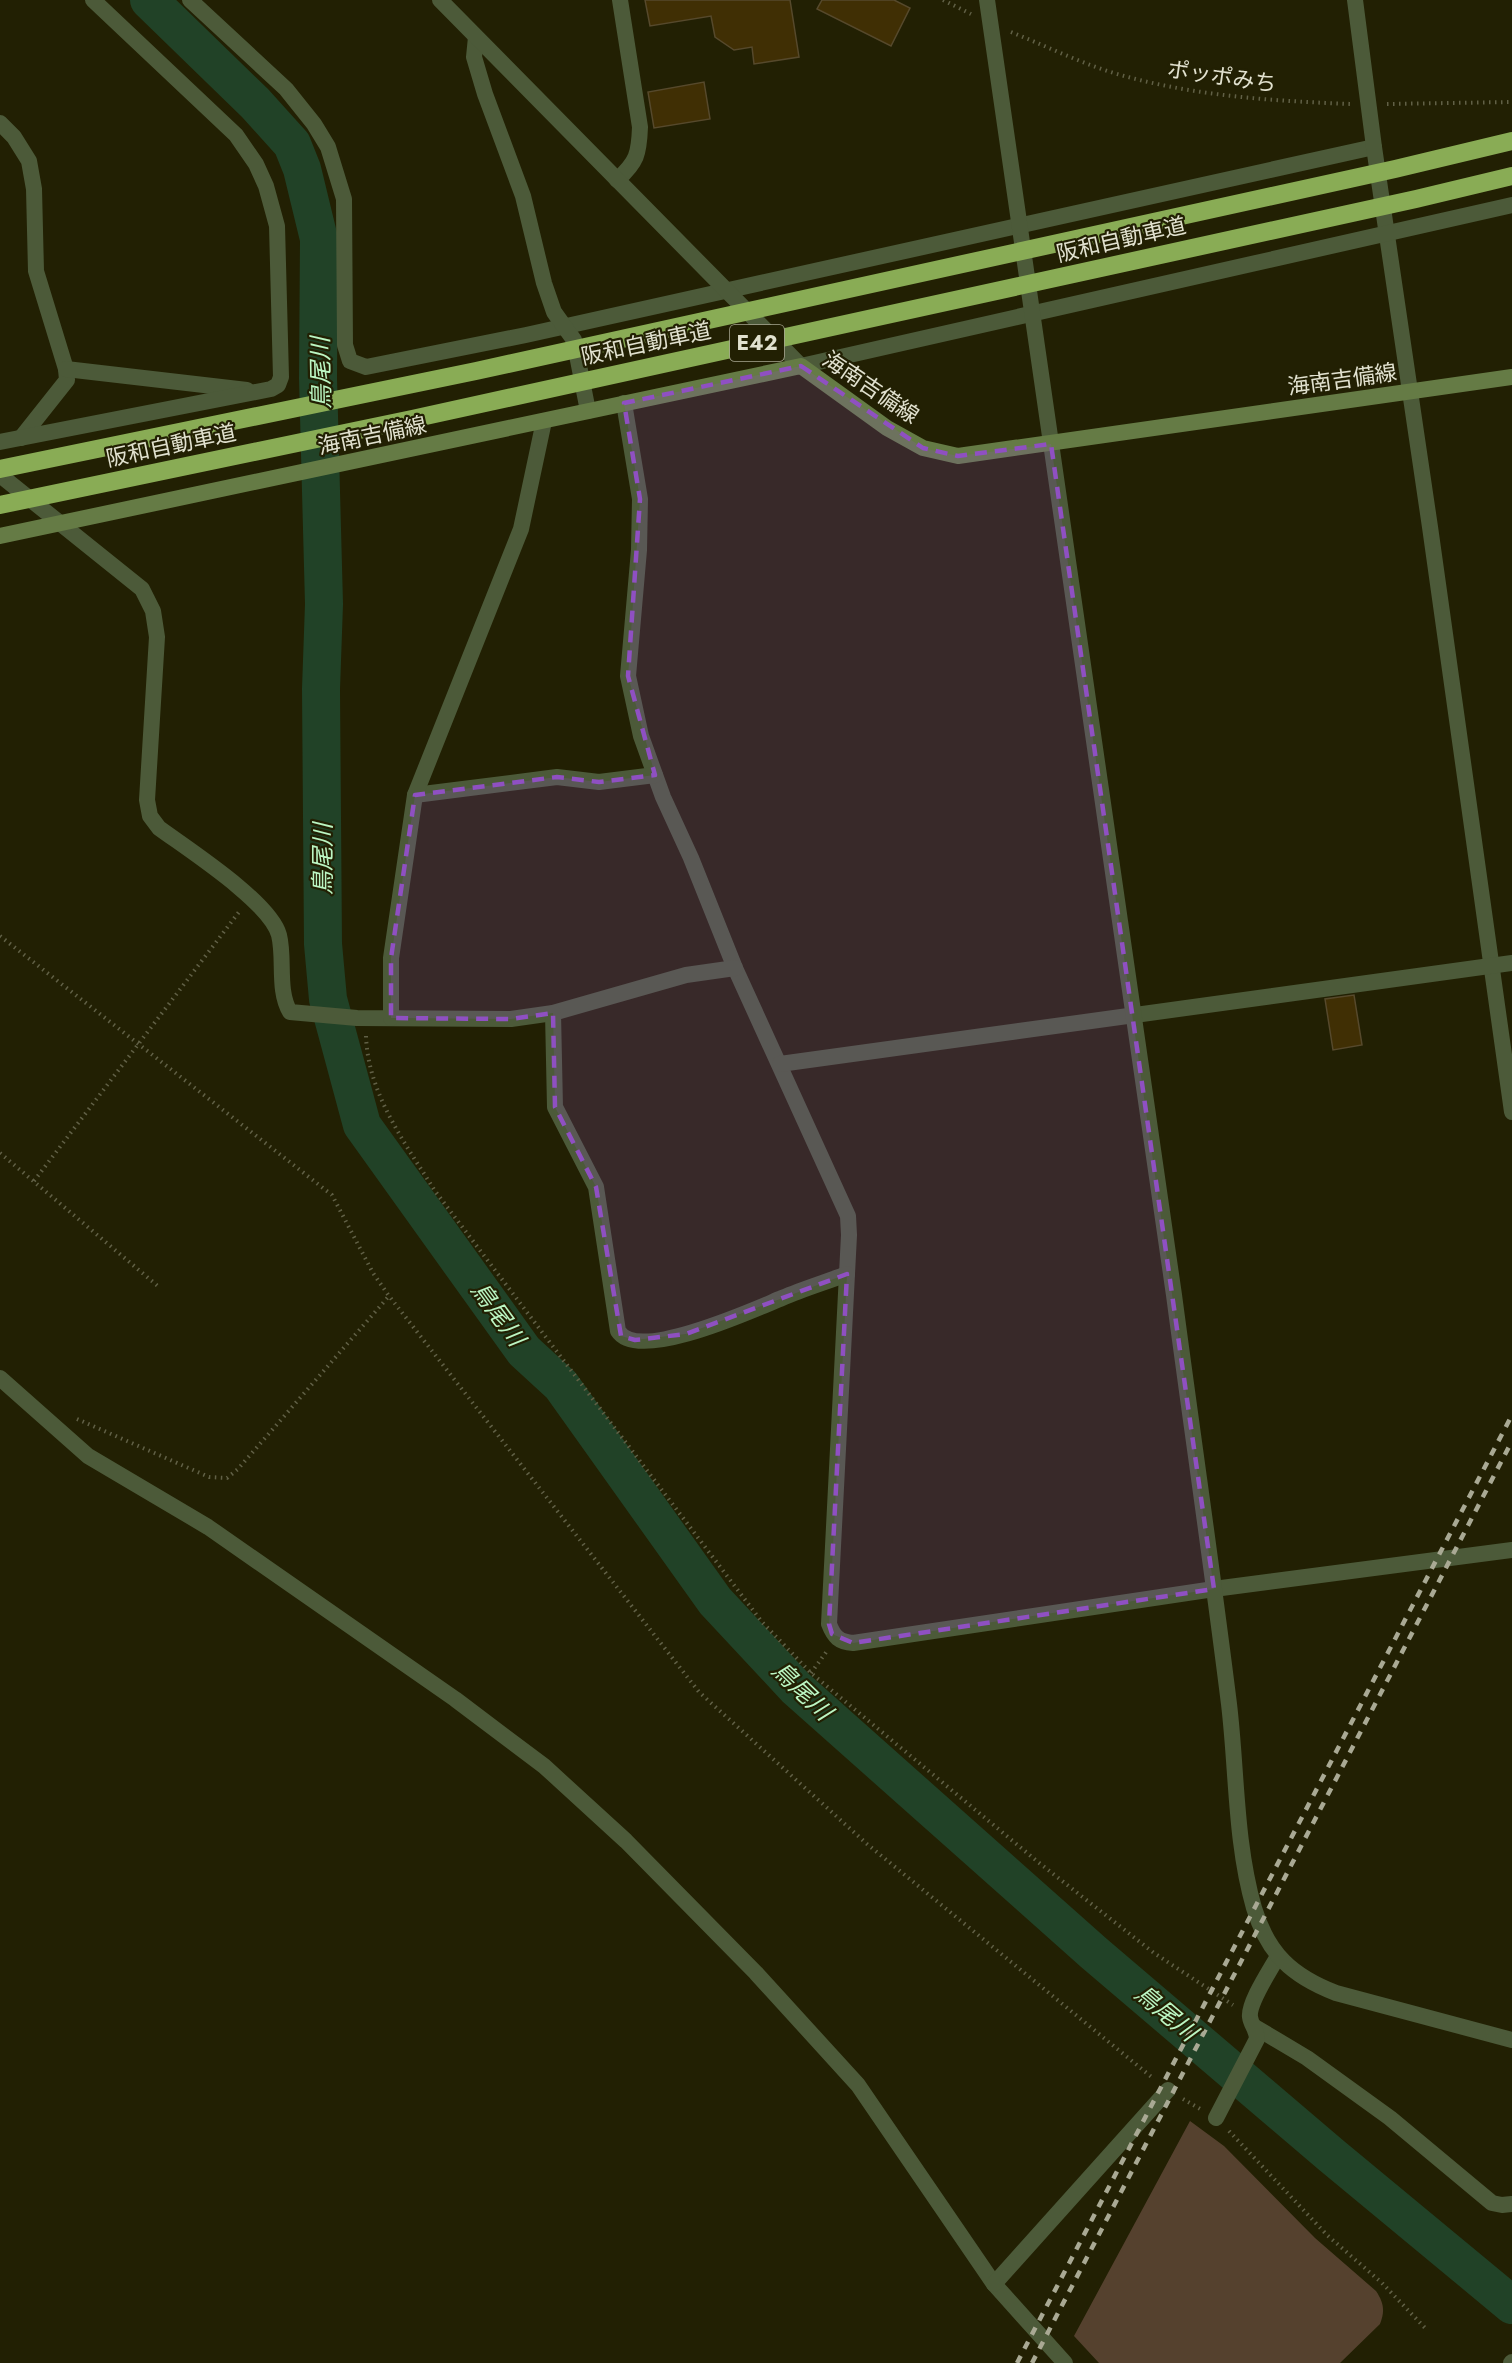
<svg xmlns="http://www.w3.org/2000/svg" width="1512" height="2363" font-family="Jost,'Noto Sans JP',sans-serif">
<rect width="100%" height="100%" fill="#222003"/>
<path fill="#55412e" d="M1190 2121 1224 2146 1315 2238 1376 2291C1384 2303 1385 2311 1380 2324L1340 2363H1099L1074 2336Z"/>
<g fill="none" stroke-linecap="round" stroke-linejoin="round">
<polyline stroke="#214227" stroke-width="38" points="149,0 255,103 292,144 302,169 319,239 318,378 324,604 321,689 323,944 328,999 362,1125 524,1351 561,1385 715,1601 796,1688 1094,1953 1331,2155 1512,2305"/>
</g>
<g fill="#402f04" stroke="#56492c" stroke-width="1.5">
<polygon points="645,0 790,0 799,57 754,64 752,47 734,50 715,37 711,16 650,26"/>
<polygon points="822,0 894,0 910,8 891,46 817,9"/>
<polygon points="704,82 710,119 654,128 648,92"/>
<polygon points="1354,995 1362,1045 1333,1050 1325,999"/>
</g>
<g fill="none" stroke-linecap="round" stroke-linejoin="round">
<g stroke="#616046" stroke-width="4" stroke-dasharray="1.5 4.5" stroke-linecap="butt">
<polyline points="943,0 971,14"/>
<path d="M1011 32C1046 46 1080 63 1117 74 1194 96 1272 101 1352 104"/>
<polyline points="1387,104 1512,102"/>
<polyline points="0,936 332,1195 373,1273 389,1296 699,1692 867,1844 1154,2079"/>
<path d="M366 1036C368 1094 405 1143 435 1191L762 1622 811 1673 1038 1862 1154 1953 1233 2005"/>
<polyline points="0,1153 159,1287"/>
<polyline points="34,1181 239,912"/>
<polyline points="77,1419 209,1477 227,1478 238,1469 389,1296"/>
<polyline points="811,1673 827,1651"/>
<polyline points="1183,2099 1202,2110"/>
<polyline points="1229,2131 1327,2235 1382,2283 1427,2330"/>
</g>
<g stroke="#4c5a39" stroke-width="16">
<polyline points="190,0 286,89 314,124 328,147 344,199 345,345 350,361 366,367 526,335 1374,147"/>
<polyline points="1355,0 1374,147 1430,527 1512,1112"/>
<polyline points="476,37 474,57 485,94 523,196 544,283 554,312 574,340 588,411"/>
<polyline points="0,123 14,137 29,161 34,189 36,271 66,369 67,380 21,438"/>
<path d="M617 180C637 162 639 154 640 127L620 0"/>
<polyline points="66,369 247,390"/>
<path d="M624 403 640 499 639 550 628 676 641 736 663 797 691 858 735 968 848 1216 849 1235 829 1624C834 1637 839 1642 853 1643L1214 1589 1512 1550"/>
<polyline points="0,442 271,389 278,385 281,377 277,226 266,186 256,164 236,135 93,0"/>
<path d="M0 475 142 589 153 611 157 637 147 800 150 816 159 828C189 850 270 902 279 935 285 959 277 990 290 1012L357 1018 511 1019 553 1013 686 975 735 968"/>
<polyline points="415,795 557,777 599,782 655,775"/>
<path d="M553 1013 555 1107 596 1187 618 1331C638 1363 755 1309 782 1298 803 1289 826 1282 847 1274"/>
<polyline points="391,1018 391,958 415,795 521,529 544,421"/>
<polyline points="780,1064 1512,963"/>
<polyline points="0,1378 88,1456 208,1527 455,1699 544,1766 626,1841 756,1973 858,2085 994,2284 1065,2363"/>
<polyline points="1255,2027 1307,2058 1390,2118 1492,2203 1502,2205 1512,2204"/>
<path d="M1216 2118 1257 2039C1257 2030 1251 2025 1250 2017 1248 2003 1271 1969 1278 1956"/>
<polyline points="994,2284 1168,2090"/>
<polyline points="1511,2363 1512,2362"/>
</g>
<g stroke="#4c5a39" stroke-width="16">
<polyline points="440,0 801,366 1512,205"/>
<path d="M987 0C1048 432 1115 863 1174 1295 1192 1431 1212 1567 1229 1704 1237 1771 1235 1842 1254 1908 1268 1954 1292 1976 1336 1993L1512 2040"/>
</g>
<polyline stroke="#657b45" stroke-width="16" points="0,536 801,366 887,428 923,448 958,456 1512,377"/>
<g stroke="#a9a994" stroke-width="4.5" stroke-dasharray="8 8" stroke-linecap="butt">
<polyline points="1017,2363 1512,1415"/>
<polyline points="1032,2363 1512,1441"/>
</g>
<g stroke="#89ac55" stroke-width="18">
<polyline points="0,469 476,371 1395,169 1512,141"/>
<polyline points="0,505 412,419 1416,199 1512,176"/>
</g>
</g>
<path fill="#8f50c2" fill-opacity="0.2" stroke="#8f50c2" stroke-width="4.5" stroke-dasharray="12 8" stroke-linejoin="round" d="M801 366 923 448 958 456 1051 444 1214 1589 853 1643 832 1634 829 1624 847 1274 686 1334 635 1340 621 1336 596 1187 555 1107 553 1013 511 1019 391 1018V958L415 795 557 777 599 782 655 775 628 676 640 499 624 403Z"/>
<g text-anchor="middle" stroke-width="4.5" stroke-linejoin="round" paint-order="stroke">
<rect fill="#222003" stroke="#a8a792" stroke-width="1.5" x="730" y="325" width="54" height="36" rx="4.5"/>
<g font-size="21" font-weight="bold" fill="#e1e1cf">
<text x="757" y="350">E42</text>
</g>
<g font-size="22" fill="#e1e1cf" stroke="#222003">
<text transform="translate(1222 76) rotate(8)" y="8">ポッポみち</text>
<text transform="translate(1121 239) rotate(-13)" y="8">阪和自動車道</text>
<text transform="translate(646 343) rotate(-12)" y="8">阪和自動車道</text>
<text transform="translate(1342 379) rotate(-8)" y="8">海南吉備線</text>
<text transform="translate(871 387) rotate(34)" y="8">海南吉備線</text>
<text transform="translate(372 435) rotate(-12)" y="8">海南吉備線</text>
<text transform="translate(171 445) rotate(-12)" y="8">阪和自動車道</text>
</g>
<g font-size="24" font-style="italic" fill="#bbf6c3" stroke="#222003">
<text transform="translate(321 373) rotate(-91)" y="8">鳥尾川</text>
<text transform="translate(323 859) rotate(-90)" y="8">鳥尾川</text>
<text transform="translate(498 1314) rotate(54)" y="8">鳥尾川</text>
<text transform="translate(802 1691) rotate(44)" y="8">鳥尾川</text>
<text transform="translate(1166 2013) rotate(40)" y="8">鳥尾川</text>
</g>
</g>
</svg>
